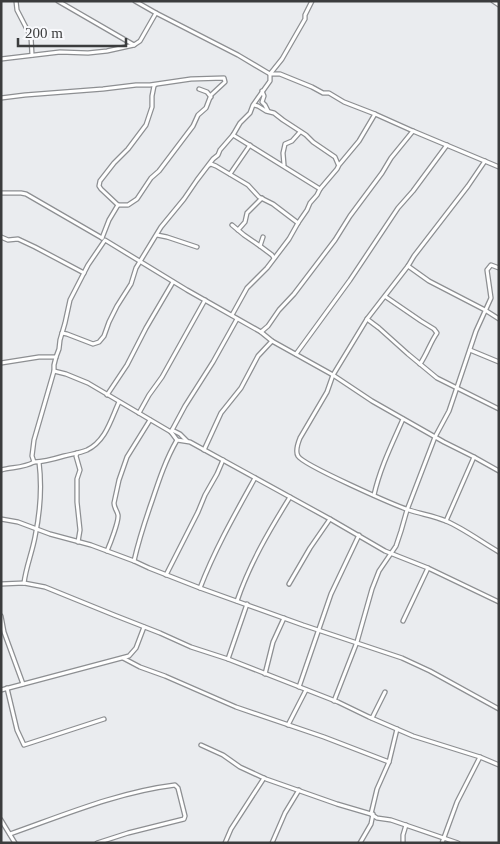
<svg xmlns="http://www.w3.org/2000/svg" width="500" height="844" font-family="Georgia,serif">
<rect width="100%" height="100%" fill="#eaecef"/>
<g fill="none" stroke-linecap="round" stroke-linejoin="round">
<defs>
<g id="street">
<polyline points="16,1 17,10 31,37 32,55"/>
<polyline points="58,1 134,45 140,41 156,13"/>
<polyline points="135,1 156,13 238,55 270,74 280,74 312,87 323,93 329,93 344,102 375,114 413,131 499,167"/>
<polyline points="493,1 499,5"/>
<polyline points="1,59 60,52 88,53 107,51 134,45"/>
<polyline points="199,89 207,92 211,97"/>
<polyline points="262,91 264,96 262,102 265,105 268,111"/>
<polyline points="1,98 25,95 103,89 136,85 150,85 191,79 224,78 225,82 211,95 206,108 198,115 193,126 159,171 151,178 137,199 128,205 118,205 109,220 102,238"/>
<polyline points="254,105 258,106 266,111 274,113 283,120 306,135 313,142 335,157 338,164"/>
<polyline points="233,135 320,189"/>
<path d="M485 161 468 186 414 256 408 266 367 319 333 375 327 392 300 438C298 443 295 451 298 456 303 465 394 505 409 510 421 514 434 516 446 521 463 528 483 543 499 552"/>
<polyline points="209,165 211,164 216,166 248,185 259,197 273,204 298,223"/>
<polyline points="284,165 283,153 285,144 292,141 300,132"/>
<polyline points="230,174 250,145"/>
<polyline points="1,193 21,193 26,194 102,238"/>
<polyline points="118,205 101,189 99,186 100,181 114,163 128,149 146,125 152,107 152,96 154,86 155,85"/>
<polyline points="232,225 244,235 260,246"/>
<polyline points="238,230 245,222 247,213 262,198"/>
<polyline points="157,235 167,237 197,247"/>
<polyline points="1,237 8,240 18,239 35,247 84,273"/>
<polyline points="263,237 260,246 272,255 274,258"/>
<polyline points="408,266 429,281 485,310 499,319"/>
<path d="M386 297 421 321 434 329 437 333C430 343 427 354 420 364"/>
<polyline points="232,315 247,288 267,268 289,239 298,223 307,210 310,203 317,195 320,189 337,169 339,165 359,141 375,114"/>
<polyline points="367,319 379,328 408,354 437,378 499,409"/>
<polyline points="261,332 268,326 279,310 294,294 335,240 350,216 382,173 391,158 413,131"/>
<polyline points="62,333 67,334 93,344 99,342 104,336 109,322 117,306 131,284 136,268 161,227 184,199 197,180 213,159 218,155 220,150 233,135 240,123 250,113 253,105 270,81 270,74 282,59 305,19 305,15 312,1"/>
<polyline points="470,350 499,362"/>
<polyline points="296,354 350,280 398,208 413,191 447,145"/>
<polyline points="1,363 39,357 56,357"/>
<polyline points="54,371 66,374 88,383 171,432 177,440 190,442 330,519 385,551 428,568 499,602"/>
<polyline points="107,395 127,365 146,328 173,282"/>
<polyline points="139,413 149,395 162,377 205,300"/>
<polyline points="172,430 180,434 187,441"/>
<polyline points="171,432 185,406 213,362 237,319"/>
<polyline points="204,450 221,413 241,388 258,356 272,341"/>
<polyline points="77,453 76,456 80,470 77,479 77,502 80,530 78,542"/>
<path d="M34 462C44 462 54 459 64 456 72 454 80 453 87 450 106 441 111 419 119 402"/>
<path d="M1 470C12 467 24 468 34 462L32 456 34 440 54 371V365L56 357 59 349 60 340 65 323 70 300 88 265 105 240 187 290 261 332 272 341 333 375 372 401 444 442 474 457 499 471"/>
<path d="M374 495C380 468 392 444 403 419"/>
<polyline points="1,519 18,522 50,534 91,545 134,561 149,568 200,588 303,625 402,658 430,671 499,709"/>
<polyline points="446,521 474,457"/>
<path d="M107 551C110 544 119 521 118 515 117 510 114 508 114 503L119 480 127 457 150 420"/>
<path d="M134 561C139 539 145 521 152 501 159 480 166 459 177 440"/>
<polyline points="166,575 198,512 205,495 217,474 223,460"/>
<path d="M24 583C26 567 32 553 35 537 40 513 42 486 39 462"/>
<polyline points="1,584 24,583 45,587 114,615 160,633 191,647 228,659 338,702 369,717 413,736 480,757 499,765"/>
<polyline points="289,584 310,548 330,519"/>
<path d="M200 588C215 549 235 514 255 478"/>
<path d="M237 601C250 563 269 531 290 497"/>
<polyline points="1,616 4,632 23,684"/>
<polyline points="403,621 428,568"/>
<polyline points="123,658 140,667 165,676 236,707 324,737 389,762"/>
<polyline points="228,659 247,604"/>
<polyline points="265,674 273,642 284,618"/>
<polyline points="299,687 331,594 359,535"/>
<polyline points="7,688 17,730 24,745 104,719"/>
<polyline points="1,690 129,656 136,648 144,627"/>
<polyline points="334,701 357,642 372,589 379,571 396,546 401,531 407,510 435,437 449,411 476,331 491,298 487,270 491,265 499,268"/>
<polyline points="372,718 385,692"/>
<polyline points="288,725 306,690"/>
<polyline points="201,745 223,755 240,767 266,779 337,804 371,814 377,818 391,820 458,843"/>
<polyline points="371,814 377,789 389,762 397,729"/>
<polyline points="1,820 15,843"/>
<path d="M10 834C64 815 118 792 175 785L178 788 185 816 184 819 128 833 97 843"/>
<polyline points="225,843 231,829 264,778"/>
<polyline points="272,843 285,813 299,790"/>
<polyline points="360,843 371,824 373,814"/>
<polyline points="403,843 403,835 406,825"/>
<polyline points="442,843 457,802 480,757"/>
</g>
</defs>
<use href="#street" stroke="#8d8f92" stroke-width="5.5"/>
<use href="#street" stroke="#fff" stroke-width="3"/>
</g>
<rect width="500" height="844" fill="none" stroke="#3b3c3d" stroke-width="5"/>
<path d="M18 38v8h108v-8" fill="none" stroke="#3b3c3d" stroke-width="2.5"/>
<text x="25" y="38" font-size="15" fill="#3b3c3d" stroke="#f8f9fc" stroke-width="4" paint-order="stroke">200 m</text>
</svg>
